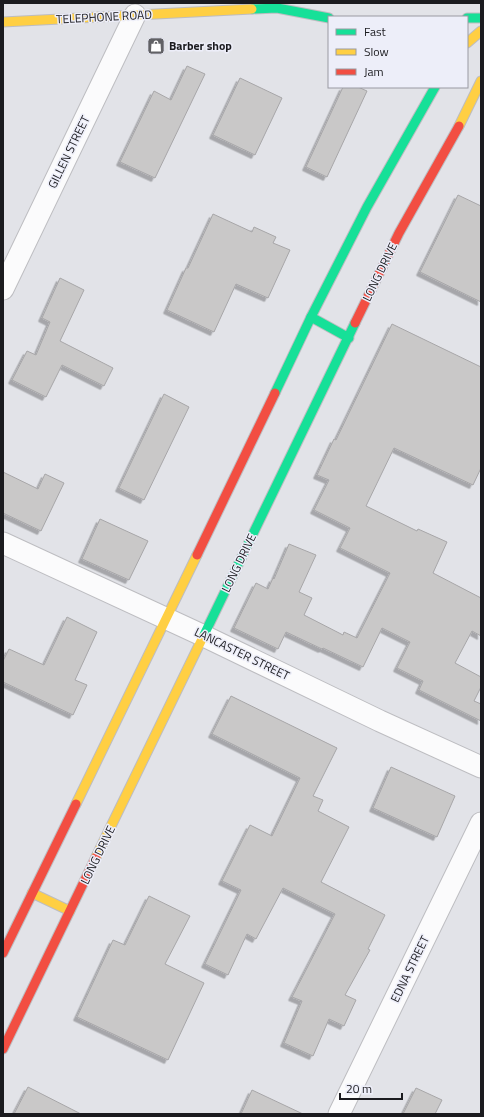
<svg xmlns="http://www.w3.org/2000/svg" width="484" height="1117" font-family="'Titillium Web',sans-serif">
<defs>
<filter id="shadow"><feDropShadow dx="-3.5" dy="3.5" stdDeviation="0" flood-color="#0004"/></filter>
</defs>
<rect width="100%" height="100%" fill="#e2e3e8"/>
<g fill="#c9c8c8" stroke="#a7a6a8" filter="url(#shadow)">
<polygon points="187,66 205,74 155,178 120,162 154,91 171,100"/>
<polygon points="240,78 282,98 255,155 213,135"/>
<polygon points="343,87 358,87 367,91 327,177 306,167"/>
<polygon points="458,195 481,206 481,302 420,272"/>
<polygon points="213,214 252,232 254,227 276,237 273,243 290,250 268,298 236,284 214,332 167,310 186,268 188,268"/>
<polygon points="60,278 84,290 60,341 113,368 104,386 62,365 46,397 12,380 27,351 36,355 50,322 42,318"/>
<polygon points="392,324 481,367 481,468 473,485 394,448 366,506 417,531 418,529 447,542 433,573 481,598 481,636 472,631 455,663 481,677 481,687 474,701 481,704 481,721 419,690 423,681 397,668 410,642 382,628 363,667 323,648 322,649 286,632 278,649 234,628 256,583 268,589 273,578 274,579 289,544 316,555 299,592 312,598 304,615 343,635 344,632 357,638 390,573 340,548 350,528 314,510 329,480 317,475 334,439 336,440"/>
<polygon points="164,394 189,407 144,500 119,488"/>
<polygon points="3,472 38,489 45,474 64,483 41,531 3,513"/>
<polygon points="100,519 148,541 129,580 82,559"/>
<polygon points="67,617 97,632 75,680 87,685 73,715 3,682 3,661 9,649 44,665"/>
<polygon points="231,696 337,748 313,796 323,800 318,811 349,827 321,882 385,915 368,949 370,950 345,995 356,1000 344,1026 329,1019 313,1056 284,1043 302,1001 292,997 335,914 283,888 256,939 247,934 228,975 205,964 241,890 222,881 250,825 272,836 300,778 212,734"/>
<polygon points="391,767 455,796 437,837 373,808"/>
<polygon points="149,896 190,916 165,964 204,983 168,1060 77,1017 113,940 125,945"/>
<polygon points="28,1087 81,1114 14,1114"/>
<polygon points="416,1088 442,1100 435,1114 403,1114"/>
<polygon points="252,1090 303,1114 241,1114"/>
</g>
<g fill="none" stroke-linecap="round" stroke-linejoin="round">
<defs>
<g id="street">
<polyline points="3,289 135,15"/>
<polyline points="3,543 204,636 380,721 481,767"/>
<polyline points="339,1114 481,823"/>
</g>
<g id="fast">
<polyline points="252,9 277,8 329,18"/>
<polyline points="467,18 481,18"/>
<polyline points="311,317 349,338"/>
<polyline points="275,393 311,317 367,207 435,87"/>
<polyline points="203,637 355,323"/>
</g>
<g id="slow">
<polyline points="3,22 252,9"/>
<polyline points="467,43 481,31"/>
<polyline points="459,126 481,81"/>
<polyline points="76,804 197,555"/>
<polyline points="96,857 203,637"/>
<polyline points="32,893 70,911"/>
</g>
<g id="jam">
<polyline points="355,323 399,233 459,126"/>
<polyline points="197,555 275,393"/>
<polyline points="3,953 76,804"/>
<polyline points="3,1049 96,857"/>
</g>
</defs>
<use href="#street" stroke="#bdbdc1" stroke-width="23"/>
<use href="#fast" stroke="#bdbdc1" stroke-width="11"/>
<use href="#slow" stroke="#bdbdc1" stroke-width="11"/>
<use href="#jam" stroke="#bdbdc1" stroke-width="11"/>
<use href="#street" stroke="#fbfbfc" stroke-width="21"/>
<use href="#fast" stroke="#16e098" stroke-width="9"/>
<use href="#slow" stroke="#ffcf43" stroke-width="9"/>
<use href="#jam" stroke="#f24e42" stroke-width="9"/>
</g>
<defs>
<symbol id="shop-square" viewBox="-11 -11 22 22"><rect x="-9" y="-9" width="18" height="18" rx="4" fill="#616165" stroke="#edeef9"/><path d="M-5-2.5h2.3a2.7 3.5 0 0 1 5.4 0H5L5.5 6h-11ZM-1.5-2.5h3a1.5 2.3 0 0 0-3 0Z" fill="#fff"/></symbol>
</defs>
<g fill-rule="evenodd">
<use href="#shop-square" x="146" y="36" width="20" height="20"/>
</g>
<g text-anchor="middle" stroke-width="3" stroke-linejoin="round" paint-order="stroke">
<g font-size="12" fill="#1b1b1f" stroke="#edeef9">
<text transform="translate(104 17) rotate(-3)" y="4">TELEPHONE ROAD</text>
<text transform="translate(69 152) rotate(-64)" y="4">GILLEN STREET</text>
<text transform="translate(380 272) rotate(-64)" y="4">LONG DRIVE</text>
<text transform="translate(239 563) rotate(-64)" y="4">LONG DRIVE</text>
<text transform="translate(242 654) rotate(26)" y="4">LANCASTER STREET</text>
<text transform="translate(98 855) rotate(-64)" y="4">LONG DRIVE</text>
<text transform="translate(410 969) rotate(-64)" y="4">EDNA STREET</text>
</g>
<g font-size="12" font-weight="bold" fill="#1b1b1f" stroke="#edeef9" text-anchor="start">
<text x="169" y="50">Barber shop</text>
</g>
</g>
<rect width="484" height="1117" fill="none" stroke="#1b1b1f" stroke-width="8"/>
<rect x="328" y="16" width="140" height="72" fill="#edeef9" stroke="#999aa2"/>
<rect x="336" y="29" width="20" height="6" fill="#16e098" stroke="#999aa2"/>
<text x="364" y="36" font-size="12" fill="#1b1b1f">Fast</text>
<rect x="336" y="49" width="20" height="6" fill="#ffcf43" stroke="#999aa2"/>
<text x="364" y="56" font-size="12" fill="#1b1b1f">Slow</text>
<rect x="336" y="69" width="20" height="6" fill="#f24e42" stroke="#999aa2"/>
<text x="364" y="76" font-size="12" fill="#1b1b1f">Jam</text>
<path d="M340 1093v6h62v-6" fill="none" stroke="#1b1b1f" stroke-width="2"/>
<text x="346" y="1093" font-size="12" fill="#1b1b1f" stroke="#edeef9" stroke-width="3" paint-order="stroke">20 m</text>
</svg>
